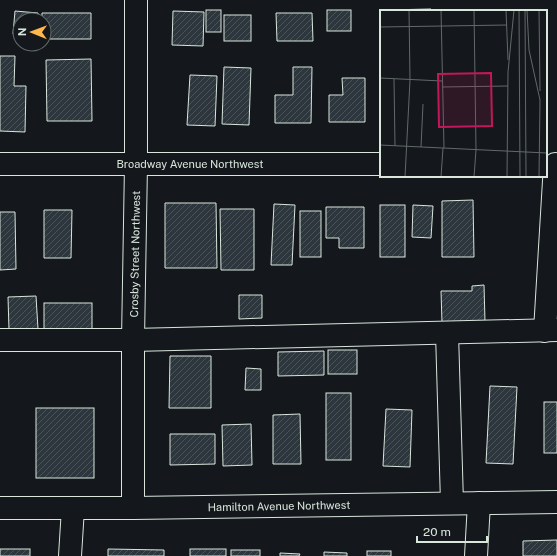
<svg xmlns="http://www.w3.org/2000/svg" width="557" height="556" font-family="'Public Sans',sans-serif">
<defs>
<pattern id="building-hatch" width="6" height="6" patternUnits="userSpaceOnUse"><rect width="6" height="6" fill="#2c363c"/><path d="M-1 1l2-2M0 6l6-6M5 7l2-2" fill="none" stroke="#4a5358"/></pattern>
</defs>
<rect width="100%" height="100%" fill="#14181c"/>
<g fill="url(#building-hatch)" stroke="#d8e6dc">
<polygon points="431,9 431,11 386,11 386,10"/>
<rect x="206" y="10" width="15" height="22"/>
<rect x="327" y="10" width="24" height="21"/>
<polygon points="15,11 38,13 38,20 20,20 20,35 13,34"/>
<polygon points="173,11 204,12 203,46 172,45"/>
<polygon points="42,13 91,13 91,39 44,39 44,20 42,20"/>
<polygon points="276,13 312,13 313,41 277,41"/>
<rect x="224" y="15" width="27" height="26"/>
<polygon points="0,56 15,56 14,86 26,86 25,132 0,131"/>
<polygon points="91,59 92,121 47,121 46,60"/>
<polygon points="224,67 251,68 249,125 222,124"/>
<polygon points="293,67 312,67 311,123 275,123 275,95 293,95"/>
<polygon points="190,75 217,76 215,126 187,125"/>
<polygon points="342,78 365,78 365,122 329,122 329,95 343,95"/>
<polygon points="473,200 474,257 442,257 442,201"/>
<polygon points="165,203 216,203 217,268 165,268"/>
<polygon points="274,204 295,205 292,265 271,265"/>
<rect x="380" y="205" width="25" height="52"/>
<polygon points="413,205 433,206 431,238 412,237"/>
<polygon points="326,207 364,207 364,248 339,248 339,238 326,238"/>
<polygon points="220,209 254,209 254,270 221,270"/>
<polygon points="44,210 72,210 71,258 44,258"/>
<rect x="300" y="211" width="21" height="46"/>
<polygon points="0,212 15,212 16,269 0,270"/>
<polygon points="484,285 485,322 442,323 441,291 472,291 472,286"/>
<polygon points="239,295 262,295 262,318 239,319"/>
<polygon points="36,296 38,329 9,330 8,297"/>
<rect x="44" y="303" width="48" height="26"/>
<rect x="328" y="350" width="29" height="24"/>
<polygon points="324,351 324,375 278,376 278,352"/>
<polygon points="170,356 211,356 211,408 169,408"/>
<polygon points="246,368 261,369 261,390 245,390"/>
<polygon points="490,386 517,387 513,464 486,463"/>
<rect x="326" y="393" width="25" height="67"/>
<rect x="544" y="402" width="13" height="51"/>
<rect x="36" y="408" width="58" height="70"/>
<polygon points="386,409 412,410 410,467 383,466"/>
<polygon points="300,414 301,464 273,464 273,415"/>
<polygon points="251,424 252,465 223,466 222,425"/>
<polygon points="170,434 215,434 215,464 170,465"/>
<polygon points="557,540 557,556 523,556 523,541"/>
<rect x="0" y="549" width="30" height="7"/>
<polygon points="108,549 164,550 164,556 108,556"/>
<rect x="190" y="549" width="36" height="7"/>
<rect x="231" y="550" width="29" height="6"/>
<rect x="367" y="551" width="24" height="5"/>
<polygon points="324,552 347,553 347,556 324,556"/>
<polygon points="280,553 300,554 299,556 280,556"/>
</g>
<g fill="none" stroke-linecap="round" stroke-linejoin="round">
<defs>
<g id="minor">
<polyline points="0,164 381,164"/>
<polyline points="545,331 555,164"/>
<polyline points="447,333 452,503"/>
<polyline points="0,340 133,340 557,330"/>
<polyline points="0,508 133,508 557,502"/>
<polyline points="133,508 133,340 136,164 136,0"/>
<polyline points="70,556 73,508"/>
<polyline points="476,556 479,503"/>
</g>
</defs>
<use href="#minor" stroke="#d8e6dc" stroke-width="24"/>
<use href="#minor" stroke="#14181c" stroke-width="22"/>
</g>
<g text-anchor="middle" stroke-width="3" stroke-linejoin="round" paint-order="stroke">
<g font-size="11" fill="#d8e6dc" stroke="#14181c">
<text x="190" y="168">Broadway Avenue Northwest</text>
<text transform="translate(135 254) rotate(-89)" y="4">Crosby Street Northwest</text>
<text transform="translate(279 506) rotate(-1)" y="4">Hamilton Avenue Northwest</text>
</g>
</g>
<g transform="translate(380 10)">
<rect width="167" height="167" fill="#14181c"/>
<path fill="none" stroke="#626a69" stroke-width="1" d="M61 0 64 138M94 0 96 140 94 167M126 0 128 50M139 0 140 167M145 0 146 167M147 0 149 40 160 90M159 0 160 81M0 17 127 15M128 62 134 0M0 68 62 71M14 69 15 136M62 77 128 76M0 135 167 143M41 137 43 94M25 167 30 70 29 0M61 167 63 138M127 167 128 62M159 167 160 90"/>
<path fill="#c2185b" fill-opacity="0.15" stroke="#c2185b" stroke-width="2" d="M111 63 112 116 59 117 58 64Z"/>
<rect width="167" height="167" fill="none" stroke="#d8e6dc" stroke-width="2"/>
</g>
<g transform="translate(32 32) rotate(271)"><circle r="19" fill="#14181c" stroke="#626a69"/>
<path d="M0-3L7 15L0 10L-7 15Z" fill="#ffb74d"/>
<text y="-6" font-size="11" font-weight="bold" text-anchor="middle" fill="#d8e6dc">N</text>
</g>
<path d="M417 536v6h70v-6" fill="none" stroke="#d8e6dc" stroke-width="2"/>
<text x="423" y="536" font-size="12" fill="#d8e6dc" stroke="#14181c" stroke-width="3" paint-order="stroke">20 m</text>
</svg>
